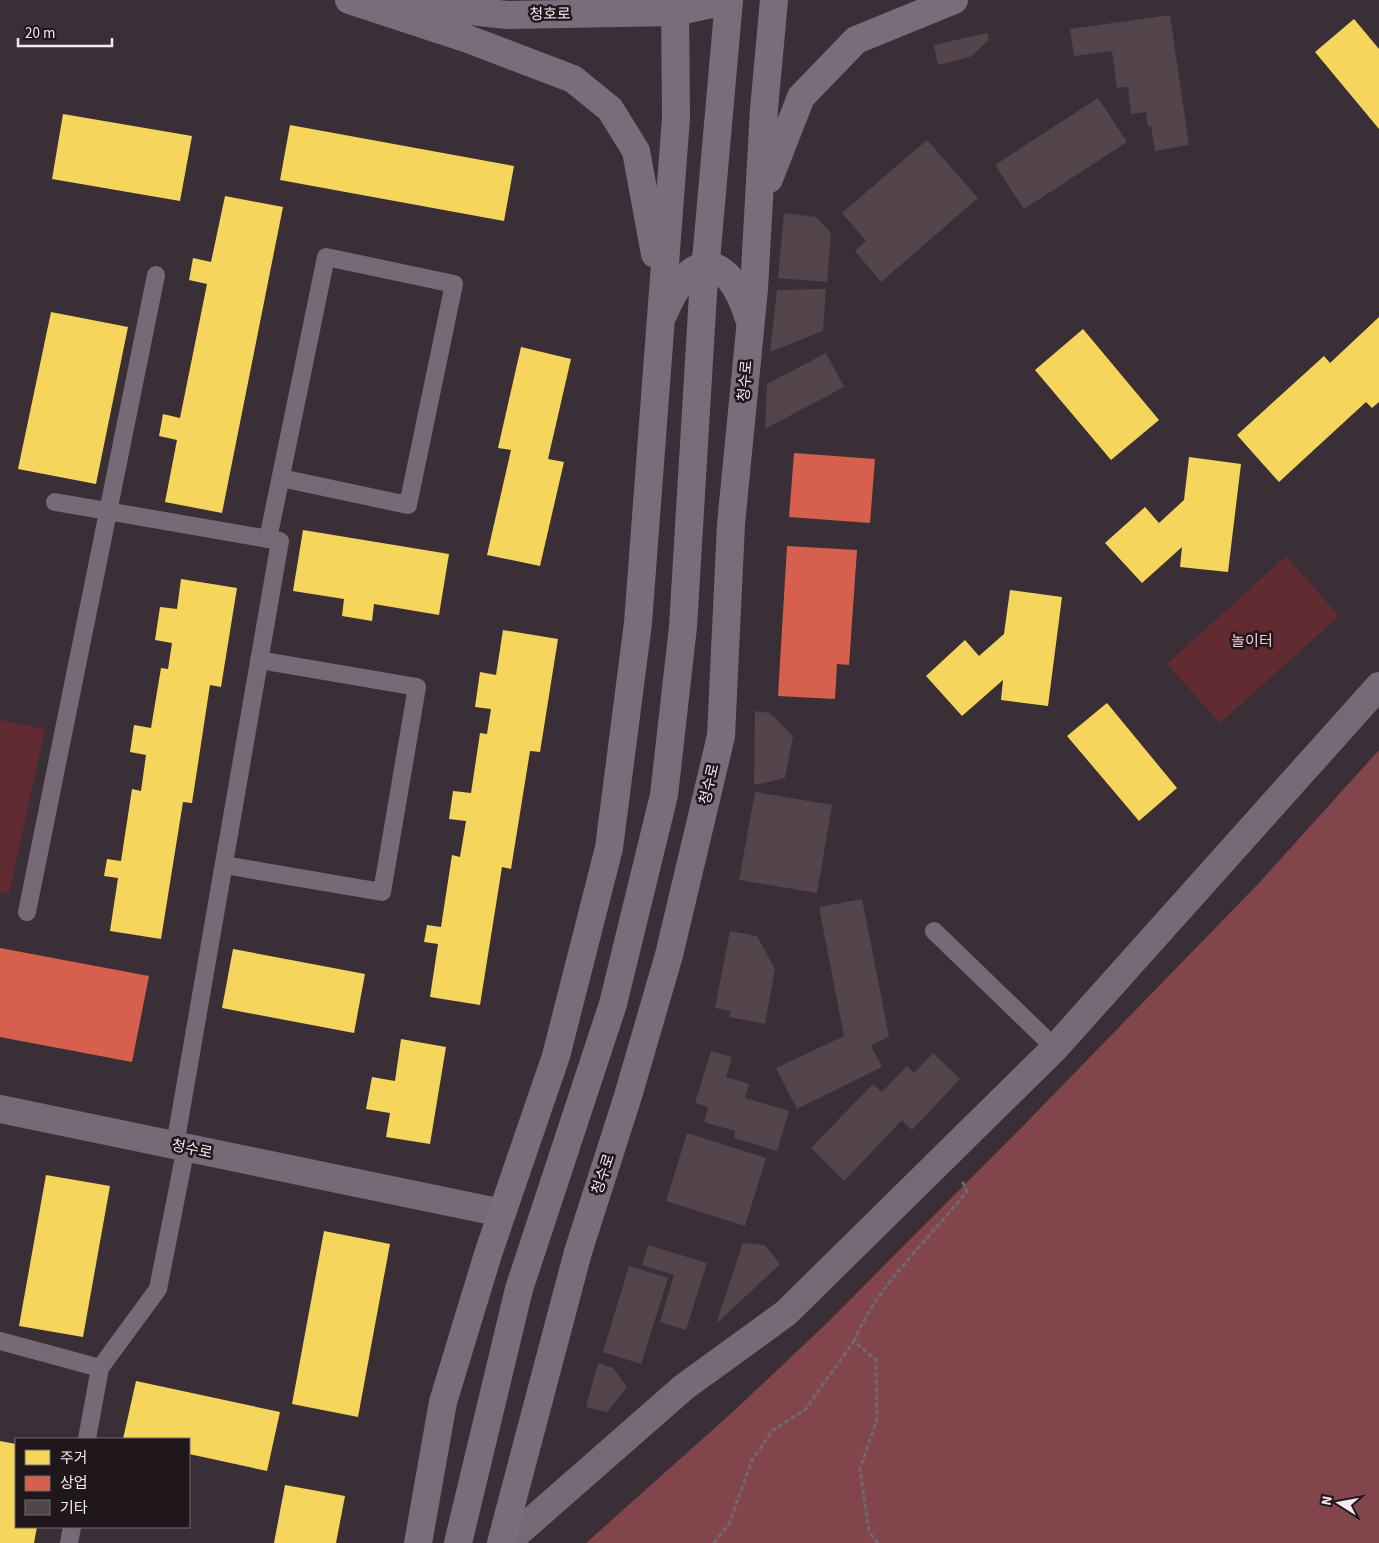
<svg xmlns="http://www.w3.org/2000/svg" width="1379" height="1543" font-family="'Source Sans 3','Noto Sans KR',sans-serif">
<rect width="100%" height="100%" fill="#3a2f37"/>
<g fill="#612b31">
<polygon points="1286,556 1339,616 1220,723 1167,664"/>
<polygon points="0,720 45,729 9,894 0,892"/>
</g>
<polygon fill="#83454c" points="1379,750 1379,1543 586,1543 736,1409 826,1324 1025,1124 1259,883"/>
<g fill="#f6d55c">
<polygon points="1354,19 1379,49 1379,129 1315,52"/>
<polygon points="63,114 192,136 180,201 52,179"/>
<polygon points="290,125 514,166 504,221 280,180"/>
<polygon points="225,196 283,207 222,513 165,502 177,440 159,436 163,414 180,418 207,284 189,280 193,258 211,262"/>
<polygon points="51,312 128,327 96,484 18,469"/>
<polygon points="1379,317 1379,402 1372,408 1366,402 1279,482 1237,435 1324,356 1330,363"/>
<polygon points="1083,329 1159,420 1111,460 1035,370"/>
<polygon points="521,347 571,359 548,459 564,462 540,566 487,555 511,450 498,448"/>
<polygon points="1189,457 1241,464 1228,572 1180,567 1182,547 1142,583 1105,543 1145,507 1159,523 1184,500"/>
<polygon points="303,530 449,554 439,615 374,604 372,621 342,616 344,599 293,591"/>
<polygon points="181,579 237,588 221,687 210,685 192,803 183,802 161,939 110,931 118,878 104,876 107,859 121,861 132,789 141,791 146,755 130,752 134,725 151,728 161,668 168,669 172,643 155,640 160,607 177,609"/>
<polygon points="1010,590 1062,597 1048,706 1001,700 1003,680 962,716 926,676 965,640 979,656 1004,634"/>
<polygon points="503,630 558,639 540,752 530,751 511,869 502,867 480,1005 430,997 438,944 424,942 427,925 441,927 452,855 460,857 466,821 449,819 453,791 471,793 480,733 487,734 491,709 475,707 480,672 496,675"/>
<polygon points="1107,703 1177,788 1139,821 1067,736"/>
<polygon points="233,949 365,974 354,1033 222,1008"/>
<polygon points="401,1039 446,1047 430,1144 386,1137 390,1113 366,1109 372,1077 395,1081"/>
<polygon points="46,1175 110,1186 83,1337 19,1326"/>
<polygon points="324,1231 390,1244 358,1417 292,1404"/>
<polygon points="136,1381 280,1412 267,1471 189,1454 189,1439 123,1439"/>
<polygon points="0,1441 16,1444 16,1527 37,1527 34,1543 0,1543"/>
<polygon points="285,1485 345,1496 336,1543 274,1543"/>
</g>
<g fill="#d6604d">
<polygon points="794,453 875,459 870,523 789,517"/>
<polygon points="787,546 857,550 849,665 837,664 835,699 778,696"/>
<polygon points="0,948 149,976 132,1062 0,1037"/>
</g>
<g fill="#54444c">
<polygon points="1170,15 1189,145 1155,151 1151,126 1148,127 1146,112 1131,114 1128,87 1117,88 1112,51 1074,56 1070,29"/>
<polygon points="987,33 989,40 970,57 938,65 934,45"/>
<polygon points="1098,98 1127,142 1024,209 995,165"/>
<polygon points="927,140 978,198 881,282 855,251 866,241 842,213"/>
<polygon points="784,213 816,217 831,233 827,282 778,278"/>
<polygon points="826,289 823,331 770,352 777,290"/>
<polygon points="826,353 844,387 765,429 767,384"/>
<polygon points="755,711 770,713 793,736 785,778 754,785"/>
<polygon points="755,792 832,805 817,893 739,880"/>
<polygon points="862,899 889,1036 871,1046 882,1067 797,1109 776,1068 844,1036 819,907"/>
<polygon points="730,931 757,936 775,969 765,1024 729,1017 731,1011 715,1008"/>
<polygon points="711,1051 732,1057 726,1077 749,1084 745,1098 789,1111 777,1151 734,1138 735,1131 704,1122 708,1107 695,1103"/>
<polygon points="933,1053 960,1079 912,1130 902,1120 844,1181 811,1148 873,1084 882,1092 907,1066 914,1073"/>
<polygon points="687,1133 766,1158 745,1226 666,1201"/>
<polygon points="743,1243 765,1245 780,1264 716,1324"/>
<polygon points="648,1245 707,1263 686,1330 660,1322 674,1275 642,1265"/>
<polygon points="629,1266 668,1278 641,1364 603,1352"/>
<polygon points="598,1363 613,1368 627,1387 607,1412 586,1407"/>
</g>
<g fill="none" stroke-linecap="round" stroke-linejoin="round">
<g stroke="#716771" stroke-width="3" stroke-dasharray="5 2.5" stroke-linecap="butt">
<polyline points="714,1543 729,1524 752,1460 773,1430 805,1410 854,1341"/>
<path d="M878 1543 869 1532 860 1469 877 1419 876 1360 854 1341C878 1284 929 1240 967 1191L962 1181"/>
</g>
<g stroke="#766a77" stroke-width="18">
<polyline points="55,502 280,541 175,1145"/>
<polyline points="268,539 326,257 454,284 408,505 281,478"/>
<polyline points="224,865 382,892 417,687 259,660"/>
<polyline points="27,912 156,275"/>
<polyline points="934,931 1055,1048"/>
<polyline points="0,1341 100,1368"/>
<polyline points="87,1439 100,1368 158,1289 186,1147"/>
<polyline points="69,1543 72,1527"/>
</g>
<g stroke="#766a77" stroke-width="28">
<polyline points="0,1109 502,1213"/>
<polyline points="506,1543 684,1387 786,1313 1055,1048 1379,686"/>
</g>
<g stroke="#7a6c7a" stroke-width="28">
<polyline points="349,0 468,39 573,79 610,109 636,151 655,254"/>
<polyline points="396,3 507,15 675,12 729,0"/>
<polyline points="769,179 801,97 856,40 954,0"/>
<path d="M664 313C692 246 729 253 749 319"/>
<polyline points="418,1543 443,1402 488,1254 556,1056 609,848 638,623 676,118 675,0"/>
<polyline points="458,1543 519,1289 613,1004 664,795 683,627 703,294 729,0"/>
<polyline points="501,1543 578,1252 628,1096 669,955 721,736 731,524 754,289 764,109 774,0"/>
</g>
</g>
<g text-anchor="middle" stroke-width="5" stroke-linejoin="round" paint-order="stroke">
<g font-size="15" fill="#f5e9f1" stroke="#1f171c">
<text transform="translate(550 14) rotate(-1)" y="5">청호로</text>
<text transform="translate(745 381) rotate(-85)" y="5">청수로</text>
<text transform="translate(709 784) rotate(-77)" y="5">청수로</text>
<text transform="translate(192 1149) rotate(12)" y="5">청수로</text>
<text transform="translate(603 1174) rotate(-72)" y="5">청수로</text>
</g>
<g font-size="15" fill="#f9cdcf" stroke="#1f171c">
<text x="1252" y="646">놀이터</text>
</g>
</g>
<rect x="15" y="1438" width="175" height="90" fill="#1f171c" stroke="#756b71"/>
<rect x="25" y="1450" width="25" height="15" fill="#f6d55c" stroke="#756b71"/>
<text x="60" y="1463" font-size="15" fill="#f5e9f1">주거</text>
<rect x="25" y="1476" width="25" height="15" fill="#d6604d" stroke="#756b71"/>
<text x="60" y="1488" font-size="15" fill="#f5e9f1">상업</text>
<rect x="25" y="1500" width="25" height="15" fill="#54444c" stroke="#756b71"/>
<text x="60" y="1513" font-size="15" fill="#f5e9f1">기타</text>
<g transform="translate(1339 1503) rotate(281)" stroke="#1f171c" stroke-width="4" paint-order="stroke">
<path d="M0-4L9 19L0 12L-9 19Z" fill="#f5e9f1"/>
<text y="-8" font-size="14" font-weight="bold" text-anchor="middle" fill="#f5e9f1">N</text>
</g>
<path d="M18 38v8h94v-8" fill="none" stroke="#f5e9f1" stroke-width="2.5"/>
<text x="25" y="38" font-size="15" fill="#f5e9f1" stroke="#1f171c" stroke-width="4" paint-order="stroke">20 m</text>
</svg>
